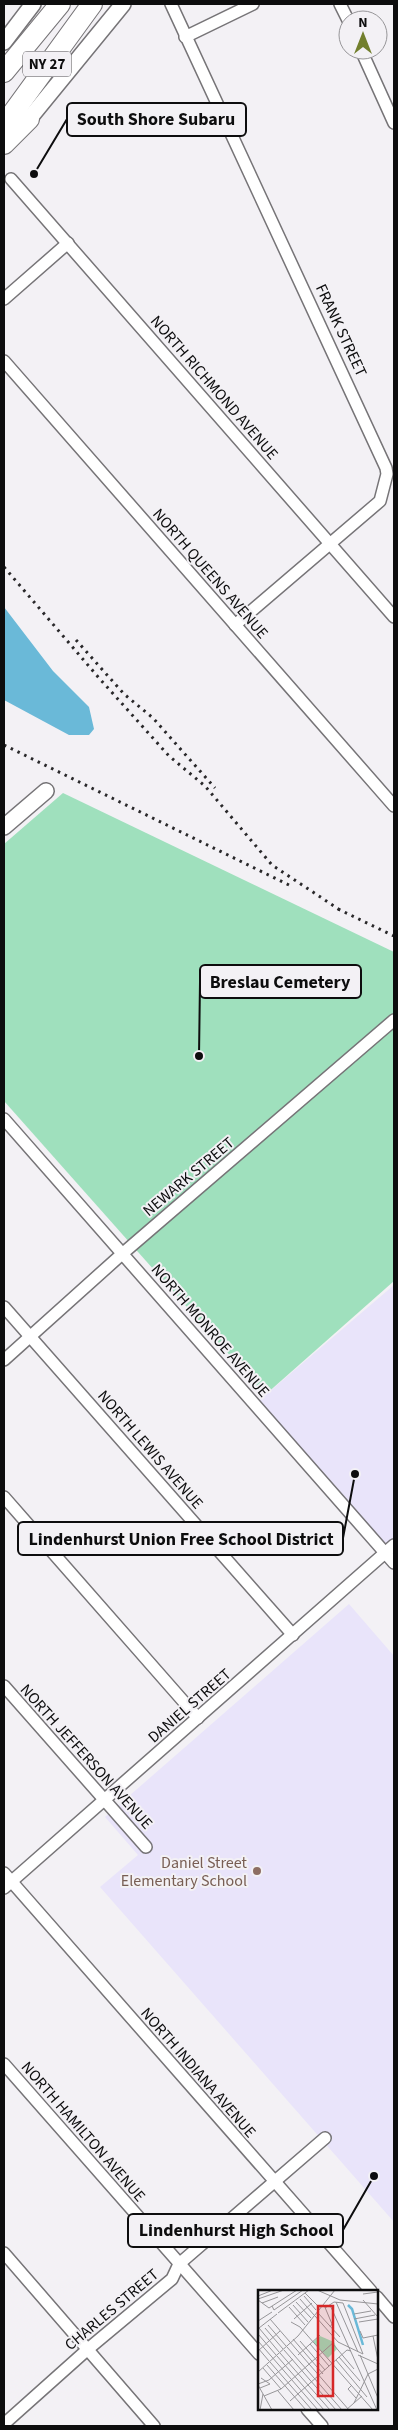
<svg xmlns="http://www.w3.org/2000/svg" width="398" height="2430" font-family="'Source Sans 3',sans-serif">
<rect width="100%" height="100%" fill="#f3f1f5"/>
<g fill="#e9e4fa">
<polygon points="394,1285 394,1545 385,1552 255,1404"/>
<polygon points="349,1604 394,1656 394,2222 100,1887 138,1855 105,1817"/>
</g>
<polygon fill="#9fe0bd" points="63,793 394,952 394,1281 265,1395 4,1101 4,844"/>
<polygon fill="#6ab9d8" points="4,607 53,671 89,707 94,729 89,735 69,735 4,700"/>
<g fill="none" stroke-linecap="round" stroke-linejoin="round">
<defs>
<g id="street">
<polyline points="171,4 386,468 387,474 380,501 235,625"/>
<polyline points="340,4 348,20"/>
<polyline points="185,37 253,4"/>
<polyline points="361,50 394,123"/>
<polyline points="11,179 394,617"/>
<polyline points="4,299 68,243"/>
<polyline points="4,361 394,806"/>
<polyline points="4,1119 394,1563"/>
<polyline points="4,1307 293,1635"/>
<polyline points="4,1360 122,1254 394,1020"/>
<polyline points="4,1497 198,1718"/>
<polyline points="4,1686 146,1847"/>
<polyline points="4,1873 371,2291"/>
<polyline points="4,1888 394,1545"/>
<polyline points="4,2064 259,2354"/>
<polyline points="4,2253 154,2426"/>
<polyline points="377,2297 394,2317"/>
<polyline points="307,2409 322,2426"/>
<polyline points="4,2424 88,2349 172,2279 179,2264 325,2138"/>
</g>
<g id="secondary">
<polyline points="4,42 33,4"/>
<polyline points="29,119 123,4"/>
<polyline points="4,827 46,791"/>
</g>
<g id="highway">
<polyline points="4,72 60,4"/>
<polyline points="4,125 92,4"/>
<polyline points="4,144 29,119"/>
</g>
</defs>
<use href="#street" stroke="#767477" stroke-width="14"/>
<use href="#secondary" stroke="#767477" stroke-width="18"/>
<use href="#highway" stroke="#767477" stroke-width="22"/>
<use href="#street" stroke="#fff" stroke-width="11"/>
<use href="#secondary" stroke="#fff" stroke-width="15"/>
<use href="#highway" stroke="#fff" stroke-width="20"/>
<g stroke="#29282a" stroke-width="3" stroke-dasharray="2.5 5" stroke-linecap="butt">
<polyline points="4,567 99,678 169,756 205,786 272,865 343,912"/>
<polyline points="76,640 124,694 153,718 215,788"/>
<polyline points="4,745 293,887"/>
<polyline points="338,909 394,936"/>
</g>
</g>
<circle fill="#8d6e63" stroke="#f3f1f5" stroke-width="2" cx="257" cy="1871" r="5"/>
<g text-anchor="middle" stroke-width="4" stroke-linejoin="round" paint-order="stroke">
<rect fill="#f3f1f5" stroke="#525153" stroke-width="1" x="23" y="51.5" width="48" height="25" rx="4"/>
<g font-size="15" font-weight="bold" fill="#0d0d0e">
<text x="47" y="69">NY 27</text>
</g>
<g font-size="16" fill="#0d0d0e" stroke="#f3f1f5">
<text transform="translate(342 330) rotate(65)" y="6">FRANK STREET</text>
<text transform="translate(215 387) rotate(49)" y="6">NORTH RICHMOND AVENUE</text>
<text transform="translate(211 573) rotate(49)" y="6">NORTH QUEENS AVENUE</text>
<text transform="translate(188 1176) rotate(-40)" y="6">NEWARK STREET</text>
<text transform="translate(211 1330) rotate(49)" y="6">NORTH MONROE AVENUE</text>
<text transform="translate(151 1449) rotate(49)" y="6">NORTH LEWIS AVENUE</text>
<text transform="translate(189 1705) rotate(-41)" y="6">DANIEL STREET</text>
<text transform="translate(87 1756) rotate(48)" y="6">NORTH JEFFERSON AVENUE</text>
<text transform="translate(199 2072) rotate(49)" y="6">NORTH INDIANA AVENUE</text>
<text transform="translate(84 2131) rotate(49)" y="6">NORTH HAMILTON AVENUE</text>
<text transform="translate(111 2309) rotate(-40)" y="6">CHARLES STREET</text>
</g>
<g font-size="16" fill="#785e54" stroke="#f3f1f5" text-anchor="end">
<text x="247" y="1868">Daniel Street<tspan x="247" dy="18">Elementary School</tspan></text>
</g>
</g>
<g transform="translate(258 2290)">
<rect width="120" height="120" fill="#f3f1f5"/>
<path d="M62 46 76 52 79 59 70 68 55 52Z" fill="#9fe0bd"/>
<path fill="none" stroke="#6ab9d8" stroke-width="2.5" d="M90 15 94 19 105 55"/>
<path fill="none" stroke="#979699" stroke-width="1" d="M59 0 82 10 120 14M47 3 61 17M105 4 120 2M0 6 15 0M46 6 58 20M0 9 26 0M42 9 56 25M0 10 11 18 39 0M105 10 120 27M38 12 53 28M78 12 100 62M4 13 20 7M35 15 50 32M66 15 74 34 72 37M72 15 119 120M14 16 16 20 45 0M31 17 47 35M67 18 76 12 85 13M20 23 51 0M60 23 82 47M96 24 113 21M57 26 80 52 105 64 85 13M12 29 91 120M36 29 54 13M96 29 117 25M0 31 14 22M33 32 42 37 115 120M101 32 120 29M10 35 28 56M1 38 21 62M1 38 19 24M7 38 25 59M102 41 105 48 120 45M0 44 18 65M115 46 120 70M35 49 65 84M0 51 60 120M42 51 67 80M52 54 71 76M75 54 96 79M29 57 84 120M0 58 11 71M26 60 78 120M0 61 22 41M22 63 72 120M40 65 62 45M100 65 120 74M102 65 120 108M19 66 66 120M81 67 102 91M78 70 109 107M12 72 54 120M9 75 48 120M5 78 23 99M0 82 40 46 77 0M0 94 11 90 35 69M0 95 14 120M94 95 90 99 98 108M2 98 12 94 3 88M20 101 36 120M6 106 23 99 76 52M32 111 89 60 93 61M96 113 110 84 120 79M2 120 5 104M88 120 104 106"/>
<path fill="#d62828" fill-opacity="0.15" stroke="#d62828" stroke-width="2.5" d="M60 16H75V106H60Z"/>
<rect width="120" height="120" fill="none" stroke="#0d0d0e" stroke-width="2.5"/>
</g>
<path fill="none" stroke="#0d0d0e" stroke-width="2" d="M34 174L67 119M199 1056L200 982M355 1474L343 1538M374 2176L343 2230"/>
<g fill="#0d0d0e" stroke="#f3f1f5" stroke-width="2">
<circle cx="34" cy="174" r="5"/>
<circle cx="199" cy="1056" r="5"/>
<circle cx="355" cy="1474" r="5"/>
<circle cx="374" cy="2176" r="5"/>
</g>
<g fill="#f3f1f5" stroke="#0d0d0e" stroke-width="2">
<rect x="67" y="103" width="179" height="33" rx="5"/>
<rect x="200" y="965" width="161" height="33" rx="5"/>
<rect x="18" y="1522" width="325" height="33" rx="5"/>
<rect x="128" y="2214" width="215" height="33" rx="5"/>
</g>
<g font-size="18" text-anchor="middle" font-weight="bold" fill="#0d0d0e">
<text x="156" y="125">South Shore Subaru</text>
<text x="280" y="988">Breslau Cemetery</text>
<text x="181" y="1545">Lindenhurst Union Free School District</text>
<text x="236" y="2236">Lindenhurst High School</text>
</g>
<rect width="398" height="2430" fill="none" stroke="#0d0d0e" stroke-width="10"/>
<g transform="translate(363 35)"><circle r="24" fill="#f3f1f5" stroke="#979699"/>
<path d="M0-4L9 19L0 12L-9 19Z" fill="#727f2d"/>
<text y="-8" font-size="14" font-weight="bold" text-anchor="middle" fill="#0d0d0e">N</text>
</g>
</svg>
